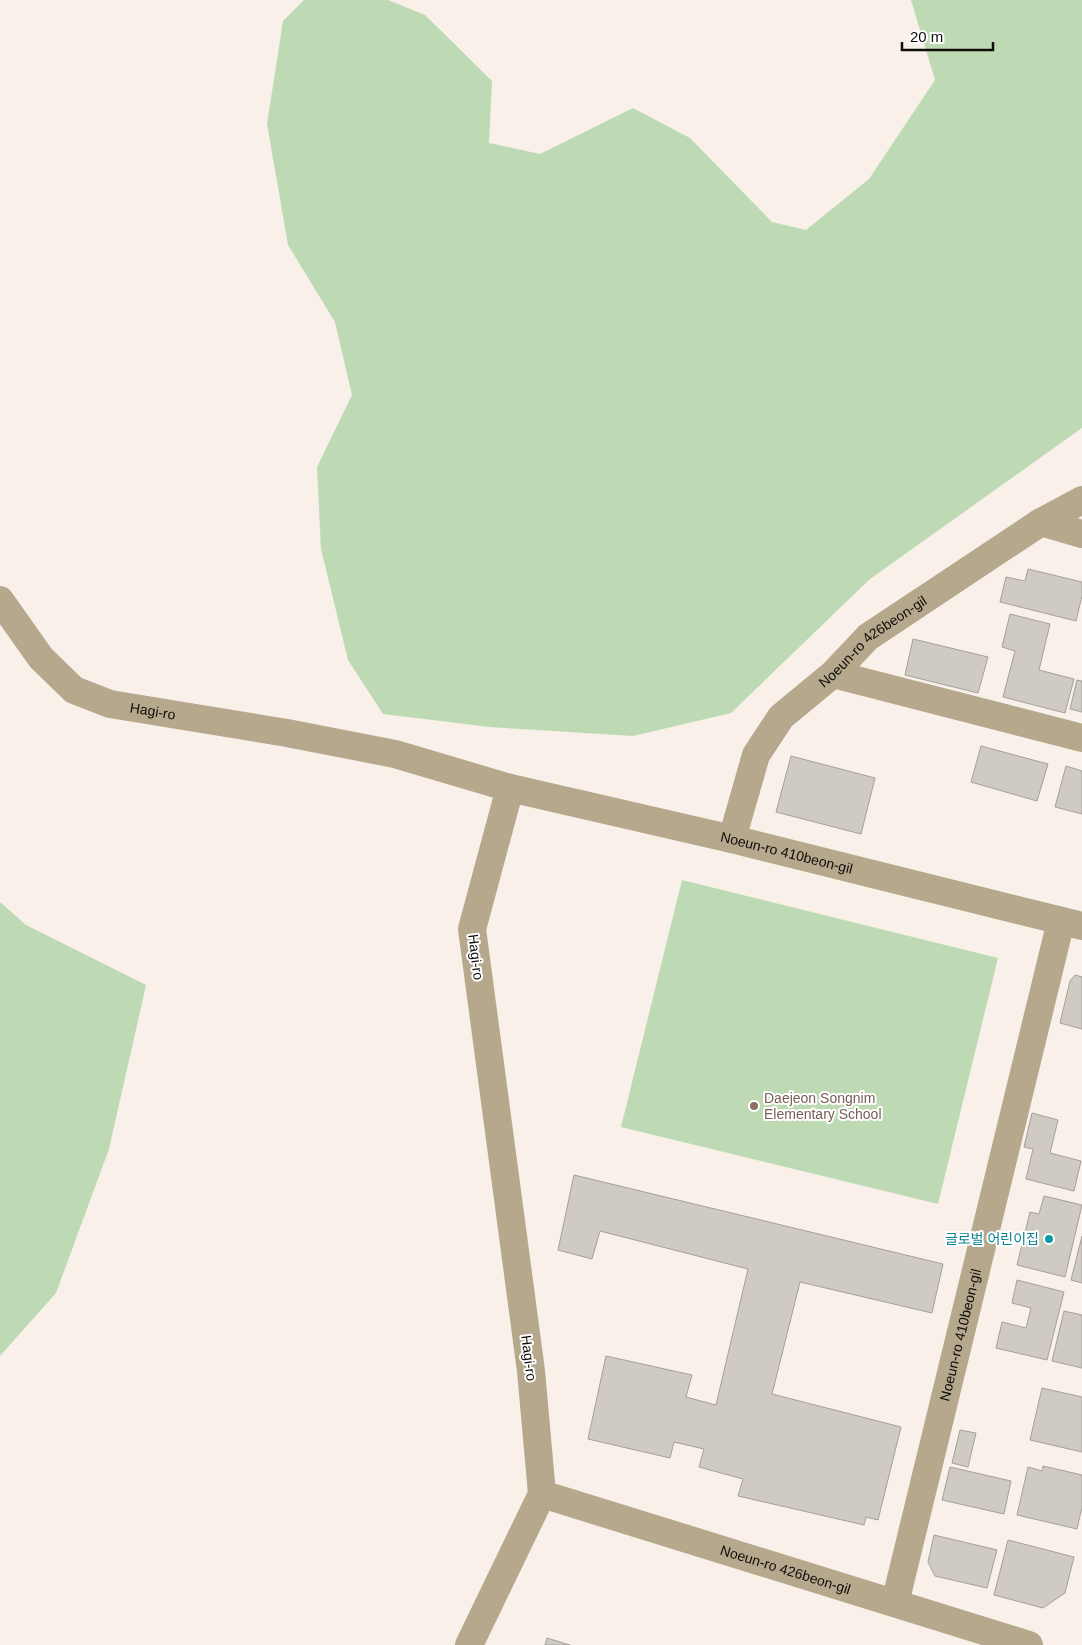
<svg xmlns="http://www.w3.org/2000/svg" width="1082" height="1645" font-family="Arial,'Noto Sans KR',sans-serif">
<rect width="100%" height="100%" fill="#f8f0e9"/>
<g fill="#bedab5">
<polygon points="304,0 388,0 425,15 492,81 489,143 540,154 633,108 690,138 772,222 806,230 869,179 935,80 911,0 1082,0 1082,428 870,579 731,713 633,736 490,727 383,714 348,660 321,549 317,467 352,395 335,322 288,245 267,124 283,21"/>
<polygon points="682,880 998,958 938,1204 621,1127"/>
<polygon points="0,902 26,925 146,985 109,1149 56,1293 0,1356"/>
</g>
<g fill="#d0cbc2" stroke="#a4a098">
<polygon points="1028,569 1082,582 1082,596 1076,621 1000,602 1006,577 1025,581"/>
<polygon points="1010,614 1050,624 1039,670 1074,679 1065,713 1003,697 1015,651 1002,647"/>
<polygon points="913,639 988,657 978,693 905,675"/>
<polygon points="1077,680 1082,681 1082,712 1070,709"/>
<polygon points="981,746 1048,764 1037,801 971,782"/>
<polygon points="791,756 875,778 861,834 776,812"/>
<polygon points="1066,766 1082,771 1082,814 1055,807"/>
<polygon points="1075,975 1082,977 1082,1029 1060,1023 1070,981"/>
<polygon points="1032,1113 1058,1120 1050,1153 1081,1161 1074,1191 1026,1179 1033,1149 1024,1147"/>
<polygon points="574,1175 943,1264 932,1313 800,1282 772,1394 901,1427 878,1520 866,1517 864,1525 738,1496 743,1479 699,1467 704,1449 674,1442 670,1458 588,1439 606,1356 692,1375 686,1397 716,1405 748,1269 600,1231 592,1259 558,1250"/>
<polygon points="1044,1196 1082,1205 1065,1277 1017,1265 1030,1212 1039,1214"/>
<polygon points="1082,1236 1082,1283 1071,1280"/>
<polygon points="1017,1280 1064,1292 1047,1360 996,1348 1002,1322 1026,1328 1031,1308 1012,1303"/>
<polygon points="1064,1311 1082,1315 1082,1368 1052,1361"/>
<polygon points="1042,1388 1082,1397 1082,1452 1030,1440"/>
<polygon points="960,1430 976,1433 968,1467 952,1463"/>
<polygon points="1043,1466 1082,1475 1082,1507 1077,1529 1017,1515 1028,1467 1042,1471"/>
<polygon points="950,1467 1011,1481 1004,1514 942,1500"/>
<polygon points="934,1535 997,1550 987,1588 935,1576 928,1562"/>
<polygon points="1008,1540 1074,1557 1065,1593 1043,1608 994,1595"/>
<polygon points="547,1638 570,1645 545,1645"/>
</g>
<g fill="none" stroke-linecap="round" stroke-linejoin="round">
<g stroke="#b5a88c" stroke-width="28">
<polyline points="1041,522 1082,534"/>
<path id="s1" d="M0 600 41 658 74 690 110 704 287 733 395 754 510 788 732 839 1082 926"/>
<polyline points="833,674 1082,738"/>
<path id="s2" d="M732 839 756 755 781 717 833 674 868 637 1041 522 1082 500"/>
<path id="s3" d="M542 1494 1029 1645"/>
<path id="s4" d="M895 1603 1061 921"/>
<polyline points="469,1645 542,1494 531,1371 472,929 510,788"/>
</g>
</g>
<circle fill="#8d6e63" stroke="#fff" stroke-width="2" cx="754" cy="1106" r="5"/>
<circle fill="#0f9aa8" stroke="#fff" stroke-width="2" cx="1049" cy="1239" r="5"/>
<g text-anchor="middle" stroke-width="4" stroke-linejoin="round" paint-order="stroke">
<g font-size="14" fill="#0e0c09" stroke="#fff">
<text dy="5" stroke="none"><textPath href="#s2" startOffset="252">Noeun-ro 426beon-gil</textPath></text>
<text dy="5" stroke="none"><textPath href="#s1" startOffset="199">Hagi-ro</textPath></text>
<text dy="5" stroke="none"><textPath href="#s1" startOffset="849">Noeun-ro 410beon-gil</textPath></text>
<text transform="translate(476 957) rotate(83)" y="5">Hagi-ro</text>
<text dy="5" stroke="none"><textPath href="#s4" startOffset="276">Noeun-ro 410beon-gil</textPath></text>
<text transform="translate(529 1358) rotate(83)" y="5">Hagi-ro</text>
<text dy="5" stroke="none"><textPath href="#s3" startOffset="255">Noeun-ro 426beon-gil</textPath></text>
</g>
<g font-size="14" fill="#785e54" stroke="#fff" text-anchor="start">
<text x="764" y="1103">Daejeon Songnim<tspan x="764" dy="16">Elementary School</tspan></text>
</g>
<g font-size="14" fill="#0d838f" stroke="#fff" text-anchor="end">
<text x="1039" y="1244">글로벌 어린이집</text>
</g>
</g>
<path d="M902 42v8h91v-8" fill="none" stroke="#0e0c09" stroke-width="2.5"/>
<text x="910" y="42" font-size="15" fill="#0e0c09" stroke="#ffffff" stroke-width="4" paint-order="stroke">20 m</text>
</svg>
